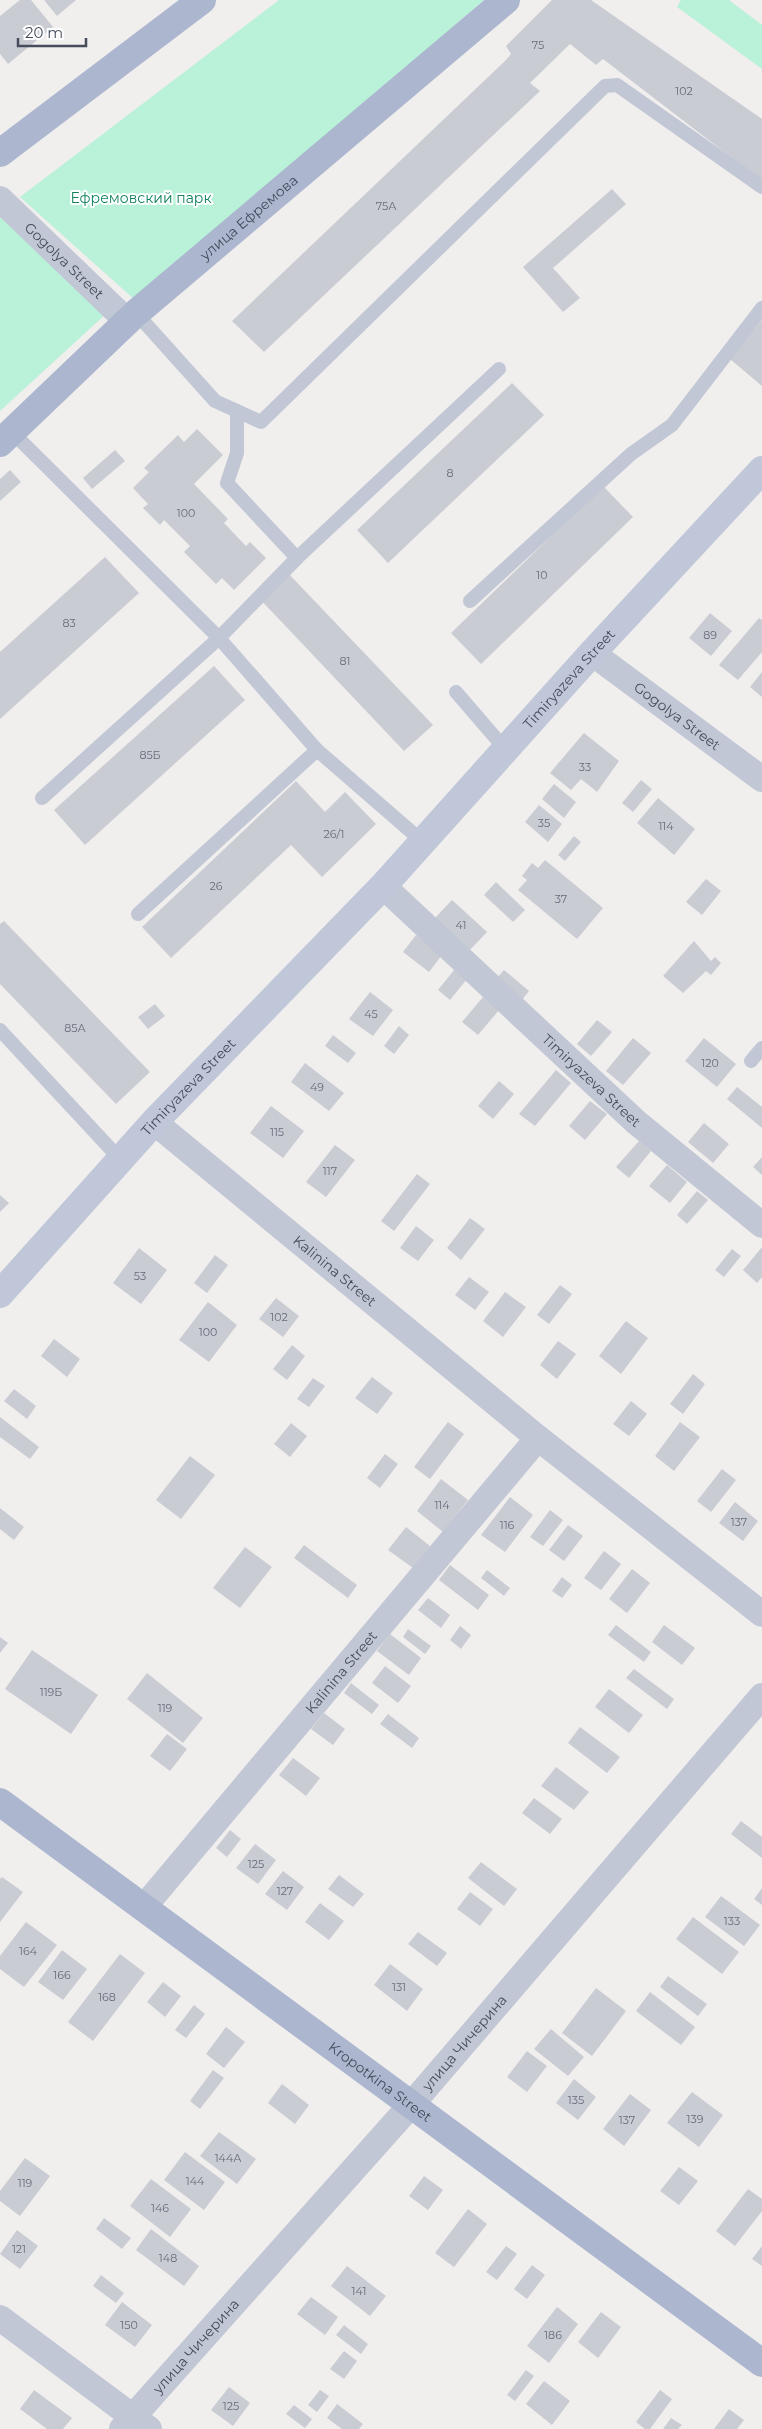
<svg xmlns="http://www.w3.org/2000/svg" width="762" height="2429" font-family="Montserrat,sans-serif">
<rect width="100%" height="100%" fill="#f1eeee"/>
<g fill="#baf1d9">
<polygon points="279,0 484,0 135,300 20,197"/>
<polygon points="681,0 729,0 762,25 762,69 677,7"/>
<polygon points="0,217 107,313 0,411"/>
</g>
<g fill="#caccd4">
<polygon points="20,0 31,0 53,27 8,64 0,54 0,16"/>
<polygon points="44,0 76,0 57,16"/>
<polygon points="552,0 591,0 762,119 762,181 603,59 596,65 570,44 530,83 540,91 264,352 232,321 506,60 511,54 506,46"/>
<polygon points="612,189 626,204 553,268 580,298 563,312 523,267"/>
<polygon points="762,320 762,386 730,359"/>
<polygon points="512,383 544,415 388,563 357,530"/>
<polygon points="197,429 223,455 194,484 228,519 224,523 246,546 250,542 266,558 234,590 222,578 216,584 184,552 190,546 164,520 160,525 143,508 148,504 133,488 149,472 144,468 178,435 184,442"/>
<polygon points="115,450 125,461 92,489 83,478"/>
<polygon points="10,470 21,482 0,501 0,479"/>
<polygon points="603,486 633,517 481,664 451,633"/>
<polygon points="105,557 139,593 0,719 0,652"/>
<polygon points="285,570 433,725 404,751 257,596"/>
<polygon points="710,613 732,631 711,656 689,638"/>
<polygon points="759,618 762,620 762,652 738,680 719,665"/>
<polygon points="214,666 245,700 85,845 54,810"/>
<polygon points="762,672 762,697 750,687"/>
<polygon points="584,733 619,761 597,792 581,779 571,790 550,773"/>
<polygon points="641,780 652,789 633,812 622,803"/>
<polygon points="296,781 325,812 345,792 376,824 322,877 291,845 171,958 142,927"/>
<polygon points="554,784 576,802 564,818 542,799"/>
<polygon points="658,798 695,829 674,855 637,823"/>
<polygon points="539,805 562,824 548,842 525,822"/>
<polygon points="574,836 581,842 565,861 558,855"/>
<polygon points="545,860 603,908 577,939 518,890 527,880 522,876 532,863 538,868"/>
<polygon points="706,879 721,891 702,915 686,902"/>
<polygon points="496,882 525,910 513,922 484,895"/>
<polygon points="452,900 487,932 470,950 435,918"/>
<polygon points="4,921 150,1072 116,1104 0,984 0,924"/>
<polygon points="416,935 442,955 429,972 403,952"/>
<polygon points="694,941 711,961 715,957 721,963 711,975 706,971 683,993 663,976"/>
<polygon points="455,969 467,979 450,1000 438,990"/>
<polygon points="504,970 529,991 522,1000 496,979"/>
<polygon points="370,992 393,1010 373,1036 349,1019"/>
<polygon points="483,997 499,1010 478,1035 462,1022"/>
<polygon points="155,1004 165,1016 148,1029 138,1017"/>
<polygon points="597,1020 612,1032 591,1056 577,1044"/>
<polygon points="399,1026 409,1035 394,1054 384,1046"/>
<polygon points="333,1035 356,1053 348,1063 325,1046"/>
<polygon points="633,1038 651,1053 623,1085 606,1071"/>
<polygon points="704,1038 736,1064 717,1087 685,1061"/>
<polygon points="305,1063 344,1093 329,1111 291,1082"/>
<polygon points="556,1070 571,1083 535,1126 519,1114"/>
<polygon points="499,1081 514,1094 493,1119 478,1106"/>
<polygon points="737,1087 762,1107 762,1128 727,1099"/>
<polygon points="590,1101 607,1114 585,1140 569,1126"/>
<polygon points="271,1106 304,1131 283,1158 250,1133"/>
<polygon points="704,1123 729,1144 713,1163 688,1142"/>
<polygon points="639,1141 651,1151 629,1178 616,1167"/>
<polygon points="335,1145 355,1160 326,1197 306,1182"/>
<polygon points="762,1157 762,1175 753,1167"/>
<polygon points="667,1165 687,1182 670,1203 649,1186"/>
<polygon points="417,1174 430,1184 394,1231 381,1221"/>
<polygon points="697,1191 708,1200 687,1224 677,1215"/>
<polygon points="0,1195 9,1203 0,1212"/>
<polygon points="470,1218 485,1229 461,1260 447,1248"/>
<polygon points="416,1226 434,1240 418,1261 400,1248"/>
<polygon points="762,1247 762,1277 757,1283 743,1270"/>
<polygon points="139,1248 167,1270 141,1304 113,1283"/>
<polygon points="732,1249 741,1256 724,1277 715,1270"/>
<polygon points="215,1255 228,1265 207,1293 194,1283"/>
<polygon points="469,1277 489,1292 475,1310 455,1295"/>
<polygon points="560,1285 572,1294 549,1324 537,1315"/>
<polygon points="505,1292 526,1307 503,1337 483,1321"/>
<polygon points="276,1298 299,1316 283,1337 259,1319"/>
<polygon points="208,1302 237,1325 209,1362 179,1340"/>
<polygon points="626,1321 648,1338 621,1374 599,1356"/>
<polygon points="54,1339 80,1359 67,1377 41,1356"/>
<polygon points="558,1341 576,1354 557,1379 540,1365"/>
<polygon points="292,1345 305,1356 287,1380 273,1369"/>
<polygon points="693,1374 705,1384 683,1414 670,1404"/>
<polygon points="372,1377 393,1393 377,1414 355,1398"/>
<polygon points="313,1378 325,1386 309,1407 297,1399"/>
<polygon points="14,1389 36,1406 27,1419 4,1401"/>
<polygon points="631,1401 647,1414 629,1436 613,1424"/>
<polygon points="0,1417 39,1447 30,1459 0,1437"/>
<polygon points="448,1422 464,1434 430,1479 414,1467"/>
<polygon points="680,1422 700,1437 674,1471 655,1456"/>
<polygon points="291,1423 307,1436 290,1457 274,1444"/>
<polygon points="385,1454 398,1464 380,1488 367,1478"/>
<polygon points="190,1456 215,1475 181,1519 156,1500"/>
<polygon points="722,1469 736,1480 711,1512 697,1501"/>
<polygon points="441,1479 468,1500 443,1532 417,1511"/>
<polygon points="510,1497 533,1515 505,1552 481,1535"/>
<polygon points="735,1502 758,1521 743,1541 719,1523"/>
<polygon points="0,1508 24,1527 14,1540 0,1529"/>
<polygon points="550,1510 563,1520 543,1546 530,1537"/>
<polygon points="568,1525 583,1536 564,1561 549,1550"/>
<polygon points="406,1527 430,1546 413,1568 388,1550"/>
<polygon points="304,1545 357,1585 348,1598 294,1558"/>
<polygon points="245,1547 272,1567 240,1608 213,1588"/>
<polygon points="604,1551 621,1564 601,1590 584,1578"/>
<polygon points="450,1565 489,1595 478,1610 439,1580"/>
<polygon points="632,1569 650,1583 627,1613 609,1599"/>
<polygon points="487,1570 510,1588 504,1596 481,1578"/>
<polygon points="562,1577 572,1585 562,1598 552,1591"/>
<polygon points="428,1598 450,1615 441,1628 418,1610"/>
<polygon points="616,1625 651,1652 644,1662 608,1635"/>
<polygon points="664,1625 695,1648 682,1665 652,1642"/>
<polygon points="460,1626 471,1635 461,1649 450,1640"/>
<polygon points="408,1629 431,1646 425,1654 403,1637"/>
<polygon points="390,1634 421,1658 409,1675 377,1651"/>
<polygon points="0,1637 8,1643 0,1653"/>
<polygon points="32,1650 98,1695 71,1734 5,1689"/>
<polygon points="385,1666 411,1686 398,1703 372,1683"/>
<polygon points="634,1669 674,1699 667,1709 626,1678"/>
<polygon points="147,1673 203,1718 183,1743 127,1699"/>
<polygon points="351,1683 379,1705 372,1714 344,1693"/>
<polygon points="609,1689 643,1715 629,1733 595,1707"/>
<polygon points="324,1713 345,1729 333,1745 311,1729"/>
<polygon points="388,1714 419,1738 412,1748 380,1724"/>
<polygon points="580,1727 620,1757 607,1773 568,1743"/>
<polygon points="167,1734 187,1749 170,1771 150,1756"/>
<polygon points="293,1758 320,1778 306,1796 279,1775"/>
<polygon points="556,1767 589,1792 574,1810 541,1786"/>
<polygon points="534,1798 562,1819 550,1834 522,1813"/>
<polygon points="741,1821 762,1837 762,1858 731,1834"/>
<polygon points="230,1830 241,1839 227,1857 216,1848"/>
<polygon points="255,1844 276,1860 258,1884 236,1868"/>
<polygon points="481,1862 517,1889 504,1906 468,1878"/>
<polygon points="283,1871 304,1887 287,1910 265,1894"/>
<polygon points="339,1875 364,1894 353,1907 328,1889"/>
<polygon points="2,1877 23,1892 0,1922 0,1879"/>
<polygon points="762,1888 762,1905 754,1899"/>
<polygon points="470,1892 493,1909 480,1926 457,1909"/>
<polygon points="721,1896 760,1925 744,1946 705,1917"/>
<polygon points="320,1903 344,1921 329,1940 305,1922"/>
<polygon points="693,1917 739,1952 722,1974 676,1939"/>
<polygon points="26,1922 57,1945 24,1987 0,1969 0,1956"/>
<polygon points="418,1932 447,1953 437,1966 408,1944"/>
<polygon points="62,1950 87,1969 63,2000 38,1982"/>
<polygon points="120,1954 145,1973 93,2041 68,2022"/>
<polygon points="390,1964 423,1989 407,2011 374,1985"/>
<polygon points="668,1976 707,2004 698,2016 660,1987"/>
<polygon points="163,1982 181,1996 165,2017 147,2002"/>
<polygon points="596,1988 626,2011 592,2056 562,2033"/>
<polygon points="650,1992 695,2027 681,2045 636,2011"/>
<polygon points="194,2005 205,2014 186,2038 175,2030"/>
<polygon points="226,2027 245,2042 224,2068 206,2054"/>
<polygon points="551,2029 584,2057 568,2076 534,2049"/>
<polygon points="527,2051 547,2066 527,2092 507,2077"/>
<polygon points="213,2070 224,2078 200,2109 190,2101"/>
<polygon points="574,2079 596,2097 578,2120 556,2103"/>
<polygon points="282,2084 309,2105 295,2124 268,2103"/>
<polygon points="692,2092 723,2115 699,2147 667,2123"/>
<polygon points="630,2094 651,2110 624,2146 603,2129"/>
<polygon points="219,2132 256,2159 237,2184 200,2156"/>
<polygon points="185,2152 225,2182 204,2210 164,2180"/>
<polygon points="25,2158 50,2176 20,2216 0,2201 0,2191"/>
<polygon points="679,2167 698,2181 679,2205 660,2191"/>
<polygon points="424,2176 443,2190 428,2210 409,2196"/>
<polygon points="151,2179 191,2209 170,2237 130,2206"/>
<polygon points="748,2189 762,2199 762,2211 735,2246 716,2231"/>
<polygon points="468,2209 487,2224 454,2267 435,2253"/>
<polygon points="104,2218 131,2238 122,2249 96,2229"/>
<polygon points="151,2229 199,2266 184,2286 136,2250"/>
<polygon points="17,2230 38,2246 20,2269 0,2254"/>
<polygon points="506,2246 517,2254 497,2280 486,2272"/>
<polygon points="762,2246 762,2266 752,2259"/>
<polygon points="532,2265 545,2275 527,2299 514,2289"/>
<polygon points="347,2266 386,2296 370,2316 331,2286"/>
<polygon points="101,2275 124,2293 116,2303 93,2286"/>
<polygon points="311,2297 338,2317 325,2335 297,2314"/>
<polygon points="122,2302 152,2325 135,2347 105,2325"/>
<polygon points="557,2307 578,2324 549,2363 527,2346"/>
<polygon points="601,2312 621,2327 598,2358 578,2342"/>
<polygon points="344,2325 368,2344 361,2354 336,2335"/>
<polygon points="344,2351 357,2361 344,2379 330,2369"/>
<polygon points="526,2370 534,2376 515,2401 507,2395"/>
<polygon points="544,2381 570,2401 552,2425 526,2404"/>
<polygon points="229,2387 250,2403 233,2426 211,2410"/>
<polygon points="34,2390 72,2418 63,2429 47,2429 20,2409"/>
<polygon points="320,2390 329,2396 317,2412 308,2405"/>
<polygon points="660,2390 672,2399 650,2429 645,2429 636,2422"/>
<polygon points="337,2404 363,2424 359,2429 342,2429 327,2418"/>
<polygon points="294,2405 312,2419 305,2428 286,2414"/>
<polygon points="729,2409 744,2420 737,2429 714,2429"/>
<polygon points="671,2418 682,2425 678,2429 663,2429"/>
</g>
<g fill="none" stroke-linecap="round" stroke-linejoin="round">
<g stroke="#c1c7d4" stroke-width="14">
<polyline points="136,313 215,401 261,422 605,86 617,85 762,187"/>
<polyline points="12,432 219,638 317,750 423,842"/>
<polyline points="297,558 499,369"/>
<polyline points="470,601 631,454 672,425 762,308"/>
<polyline points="456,692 506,750"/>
<polyline points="42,798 219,638 297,558 227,483 237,453 237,411"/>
<polyline points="138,914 317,750"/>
<polyline points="0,1030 120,1159"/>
<polyline points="751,1061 762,1048"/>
</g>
<g stroke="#c1c7d4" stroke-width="26">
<path id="s1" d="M0 199 127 321"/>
<path id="s2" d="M592 653 762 779"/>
<path id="s3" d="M383 886 636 1122 762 1225"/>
<path id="s4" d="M154 1122 538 1438 762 1614"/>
<path id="s5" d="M143 1908 538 1438"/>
<polyline points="0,2318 149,2429"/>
<path id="s6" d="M122 2429 411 2105 762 1696"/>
</g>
<path stroke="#c0c7d8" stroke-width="28" id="s7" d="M0 1294 154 1122 383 886 592 653 762 470"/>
<g stroke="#acb7cf" stroke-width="28">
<polyline points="0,153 202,0"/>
<path id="s8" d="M0 443 136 313 506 0"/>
<path id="s9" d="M0 1802 762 2363"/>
</g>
</g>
<g text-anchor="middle" stroke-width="4" stroke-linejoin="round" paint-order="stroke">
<g font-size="11" fill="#666d7a">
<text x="538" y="49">75</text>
<text x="684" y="95">102</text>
<text x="386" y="210">75А</text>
<text x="450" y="477">8</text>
<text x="186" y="517">100</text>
<text x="542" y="579">10</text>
<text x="69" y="627">83</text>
<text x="710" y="639">89</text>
<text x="345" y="665">81</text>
<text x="150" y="759">85Б</text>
<text x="585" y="771">33</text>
<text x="544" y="827">35</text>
<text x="666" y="830">114</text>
<text x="334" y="838">26/1</text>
<text x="216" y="890">26</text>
<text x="561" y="903">37</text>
<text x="461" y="929">41</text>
<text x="371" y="1018">45</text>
<text x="75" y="1032">85А</text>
<text x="710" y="1067">120</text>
<text x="317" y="1091">49</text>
<text x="277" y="1136">115</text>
<text x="330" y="1175">117</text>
<text x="140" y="1280">53</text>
<text x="279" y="1321">102</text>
<text x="208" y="1336">100</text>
<text x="442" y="1509">114</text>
<text x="739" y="1526">137</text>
<text x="507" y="1529">116</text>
<text x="51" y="1696">119Б</text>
<text x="165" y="1712">119</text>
<text x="256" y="1868">125</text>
<text x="285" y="1895">127</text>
<text x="732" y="1925">133</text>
<text x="28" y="1955">164</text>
<text x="62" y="1979">166</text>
<text x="399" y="1991">131</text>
<text x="107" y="2001">168</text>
<text x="576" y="2104">135</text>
<text x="695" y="2123">139</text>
<text x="627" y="2124">137</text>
<text x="228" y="2162">144А</text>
<text x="195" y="2185">144</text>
<text x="25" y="2187">119</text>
<text x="160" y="2212">146</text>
<text x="19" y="2253">121</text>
<text x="168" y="2262">148</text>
<text x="359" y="2295">141</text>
<text x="129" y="2329">150</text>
<text x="553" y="2339">186</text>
<text x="231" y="2410">125</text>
</g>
<g font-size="14" fill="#12825e" stroke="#fff">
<text x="141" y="203">Ефремовский парк</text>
</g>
<g font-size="14" fill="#454d5c" stroke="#fff">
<text dy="5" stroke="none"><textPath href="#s8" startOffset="336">улица Ефремова</textPath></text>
<text dy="5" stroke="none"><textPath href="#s1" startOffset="89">Gogolya Street</textPath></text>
<text dy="5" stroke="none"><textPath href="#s7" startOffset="838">Timiryazeva Street</textPath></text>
<text dy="5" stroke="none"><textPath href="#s2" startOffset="106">Gogolya Street</textPath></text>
<text dy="5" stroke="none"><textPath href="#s3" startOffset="285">Timiryazeva Street</textPath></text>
<text dy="5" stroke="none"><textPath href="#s7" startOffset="280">Timiryazeva Street</textPath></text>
<text dy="5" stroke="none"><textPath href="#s4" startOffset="234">Kalinina Street</textPath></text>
<text dy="5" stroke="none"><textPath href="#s5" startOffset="308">Kalinina Street</textPath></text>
<text dy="5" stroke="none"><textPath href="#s6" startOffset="516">улица Чичерина</textPath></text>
<text dy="5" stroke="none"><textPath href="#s9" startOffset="472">Kropotkina Street</textPath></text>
<text dy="5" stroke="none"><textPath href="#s6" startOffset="111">улица Чичерина</textPath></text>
</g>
</g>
<path d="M18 38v8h68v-8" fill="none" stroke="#454d5c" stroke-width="2.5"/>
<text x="25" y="38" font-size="15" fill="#454d5c" stroke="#ffffff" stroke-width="4" paint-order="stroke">20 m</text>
</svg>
